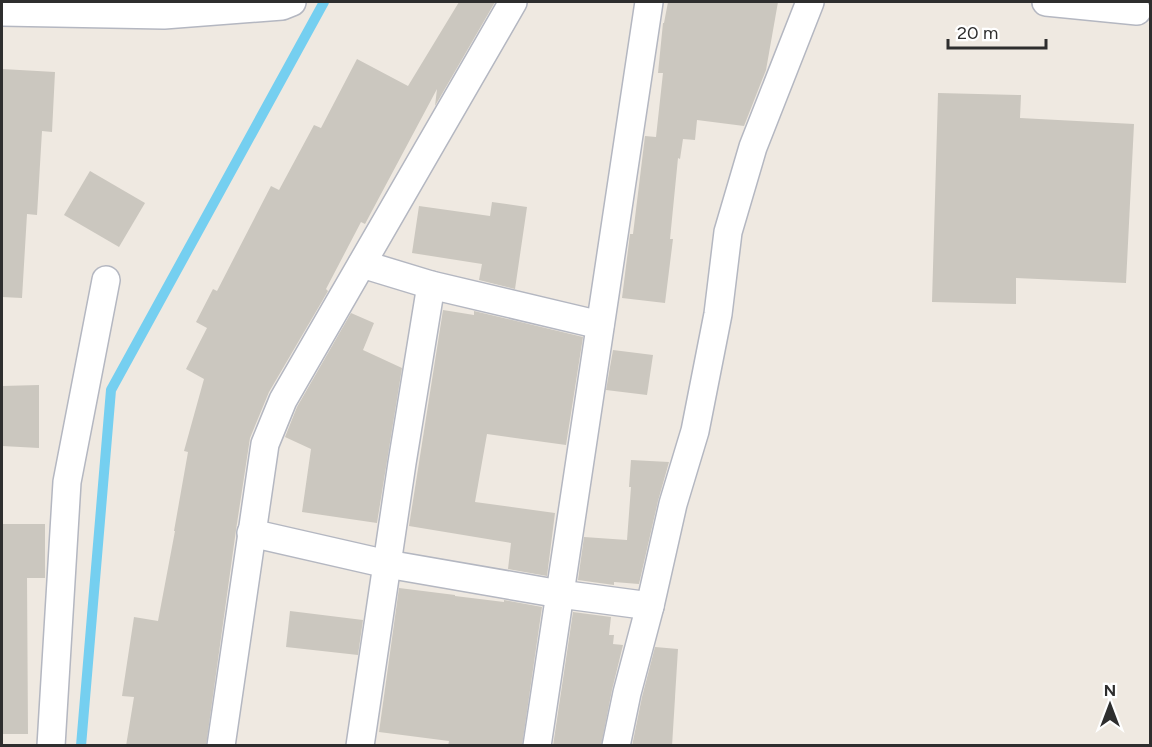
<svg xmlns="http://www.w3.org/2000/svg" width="1152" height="747" font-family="Figtree,sans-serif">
<rect width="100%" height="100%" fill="#efe9e1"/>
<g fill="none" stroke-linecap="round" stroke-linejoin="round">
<polyline stroke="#75cff0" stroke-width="10" points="81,746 111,390 324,2"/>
</g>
<g fill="#cbc7bf">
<polygon points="459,2 495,2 435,106 437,89 365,224 361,222 326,289 328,291 269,392 250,438 236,530 206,746 126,746 134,697 122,696 134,617 158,621 175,531 174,531 188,452 184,451 204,379 186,369 207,328 196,322 213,289 217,291 271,186 279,190 314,125 321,128 357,59 408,86"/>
<polygon points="668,2 778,2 766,70 744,126 697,120 695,140 683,139 680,159 678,158 670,239 673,239 665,303 622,298 630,234 633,234 645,136 656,137 663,73 658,73 663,23 664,23"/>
<polygon points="2,69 55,72 52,132 42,131 37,215 27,214 22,298 2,297"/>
<polygon points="938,93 1021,95 1020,118 1134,124 1126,283 1016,278 1016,304 932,302"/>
<polygon points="90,171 145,203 119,247 64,215"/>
<polygon points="492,202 527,207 515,289 479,280 482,264 412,253 419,206 490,216"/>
<polygon points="443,310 474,315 474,311 583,337 566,445 487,434 475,502 555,513 547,576 508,569 511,543 409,526"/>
<polygon points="351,313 374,323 363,350 402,368 377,523 302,512 311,449 285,437 297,407"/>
<polygon points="613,350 653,355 647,395 606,390"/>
<polygon points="39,385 39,448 2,446 2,386"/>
<polygon points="631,460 669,462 658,501 639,584 614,582 614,585 578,580 584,537 627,540 631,487 629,487"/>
<polygon points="2,524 45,524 45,578 27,578 28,734 2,734"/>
<polygon points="399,588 455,595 455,596 504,602 504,600 542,607 522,746 448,746 449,741 379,732"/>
<polygon points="290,611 363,620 358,655 286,647"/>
<polygon points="573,612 611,617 609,635 614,635 613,644 623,645 612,690 601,746 553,746"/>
<polygon points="655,647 678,649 672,746 632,746 642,697"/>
</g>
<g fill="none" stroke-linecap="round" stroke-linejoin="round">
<defs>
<g id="minor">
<polyline points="1046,2 1137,11"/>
<polyline points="2,12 164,15 282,6 292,2"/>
<polyline points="362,264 431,285 600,325"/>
<polyline points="251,533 387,564 560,594 650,606"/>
<polyline points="51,746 67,482 106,280"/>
<polyline points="221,746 265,444 283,400 513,2"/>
<polyline points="360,746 402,463 431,285"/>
<polyline points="537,746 649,2"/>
<polyline points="616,746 627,693 650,606 673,504 695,431 718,314 728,232 753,147 810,2"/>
</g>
</defs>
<use href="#minor" stroke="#b4b7c1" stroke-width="30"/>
<use href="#minor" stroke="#fff" stroke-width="27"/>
</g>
<rect width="1152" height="747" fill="none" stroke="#2e2e2e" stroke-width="6"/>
<g transform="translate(1110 705)" stroke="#ffffff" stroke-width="4.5" paint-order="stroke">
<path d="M0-4.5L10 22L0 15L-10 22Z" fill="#2e2e2e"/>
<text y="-9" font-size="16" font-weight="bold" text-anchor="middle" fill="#2e2e2e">N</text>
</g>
<path d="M948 39v9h98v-9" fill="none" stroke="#2e2e2e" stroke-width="3"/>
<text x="957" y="39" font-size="18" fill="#2e2e2e" stroke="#ffffff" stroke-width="4.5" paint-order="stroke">20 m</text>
</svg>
